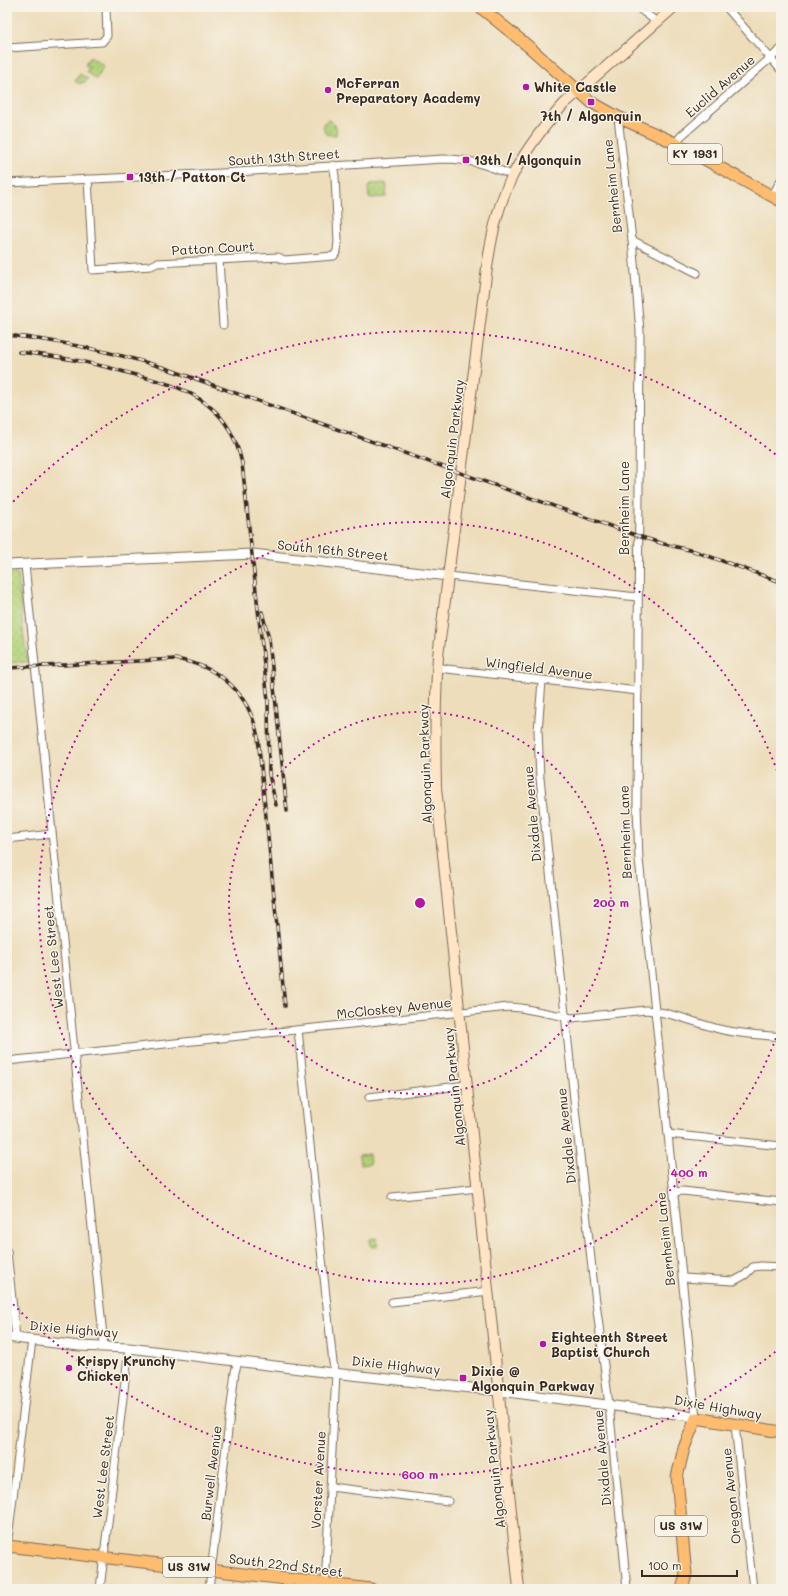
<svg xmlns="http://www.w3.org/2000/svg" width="788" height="1596" font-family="Mali,sans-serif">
<defs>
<pattern id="green-dots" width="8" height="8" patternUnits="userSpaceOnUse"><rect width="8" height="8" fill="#b1d077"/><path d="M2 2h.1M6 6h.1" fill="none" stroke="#99b366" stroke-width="1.8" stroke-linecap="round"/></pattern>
</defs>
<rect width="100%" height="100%" fill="#f7f3e8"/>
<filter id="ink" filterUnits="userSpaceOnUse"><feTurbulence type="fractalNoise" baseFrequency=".025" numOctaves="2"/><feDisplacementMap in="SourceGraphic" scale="8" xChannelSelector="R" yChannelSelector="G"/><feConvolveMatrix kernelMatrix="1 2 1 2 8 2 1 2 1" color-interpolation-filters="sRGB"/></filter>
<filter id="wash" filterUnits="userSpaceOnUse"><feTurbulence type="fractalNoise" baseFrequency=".012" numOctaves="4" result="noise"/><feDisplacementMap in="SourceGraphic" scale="16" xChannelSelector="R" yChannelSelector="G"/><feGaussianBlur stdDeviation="0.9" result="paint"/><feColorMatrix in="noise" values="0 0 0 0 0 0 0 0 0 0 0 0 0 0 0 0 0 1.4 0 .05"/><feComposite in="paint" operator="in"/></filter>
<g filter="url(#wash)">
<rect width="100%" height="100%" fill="#edddbb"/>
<g fill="url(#green-dots)" stroke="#767d4a">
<polygon points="90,57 104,66 96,79 86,72 89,67 85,65"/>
<polygon points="80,74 88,79 84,83 82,82 80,84 75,81"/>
<path d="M328 120C335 122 338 129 336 135H329L325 133 323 124Z"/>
<polygon points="386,183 387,189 386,191 386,197 369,198 368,187 370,186 370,184"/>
<polygon points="7,574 18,574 24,638 28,662 7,663"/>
<polygon points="369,1154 370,1164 360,1165 359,1155"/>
<polygon points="377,1238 377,1246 371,1247 370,1239"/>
</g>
</g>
<g filter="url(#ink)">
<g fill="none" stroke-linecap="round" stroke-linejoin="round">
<defs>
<g id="minor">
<polyline points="637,7 657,22"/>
<polyline points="726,7 781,70"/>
<polyline points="7,48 102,42 107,36 106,7"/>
<polyline points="618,117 632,240 640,331 637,806 639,859 668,1134 696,1418"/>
<polyline points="675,143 681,136 781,49"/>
<polyline points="88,179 93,270 151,266 157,263 278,257 284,260 334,256 337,251 338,241 335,176 333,165"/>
<path d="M7 183 222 173 443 159C472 159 486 165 512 175"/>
<polyline points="772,196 781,180"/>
<polyline points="632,240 697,273"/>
<polyline points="219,260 223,325"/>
<polyline points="25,565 104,1346"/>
<polyline points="448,576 637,597"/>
<polyline points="437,667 447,669 638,691"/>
<polyline points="542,681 538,731 540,778 593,1278 609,1405 627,1589"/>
<polyline points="7,839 52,834"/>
<polyline points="298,1030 333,1363 336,1373 325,1587"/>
<path d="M7 1061 509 1007 521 1008 572 1018 646 1010C673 1012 697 1024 723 1030 742 1034 762 1035 781 1037"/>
<polyline points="369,1097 467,1085"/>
<polyline points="668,1134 781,1146"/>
<polyline points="674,1192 683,1191 781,1202"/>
<polyline points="392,1197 478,1188"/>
<polyline points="7,1251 16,1338"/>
<polyline points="683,1278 734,1281 745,1275 753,1267 761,1266 781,1267"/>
<polyline points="392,1302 489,1291"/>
<polyline points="735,1425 753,1589"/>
<polyline points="330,1487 448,1501"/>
<polyline points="7,1547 32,1340"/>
<polyline points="100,1589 129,1348"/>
<polyline points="209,1589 235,1372 238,1361"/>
</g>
<g id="tertiary">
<polyline points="7,565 253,554 448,576"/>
<polyline points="7,1337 79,1346 129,1348 324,1372 499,1391 684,1415 696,1418"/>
</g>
<path id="secondary" d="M519 1589 436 787C435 743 435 700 438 656L486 275C490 243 496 210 510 181 523 153 543 127 564 104L674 7"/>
<g id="primary">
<polyline points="480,7 528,46 591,102 618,117 675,143 781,201"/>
<polyline points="7,1546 371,1589"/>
<polyline points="682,1589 686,1575 685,1565 677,1477 684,1448 696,1418 781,1432"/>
</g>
</defs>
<use href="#minor" stroke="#796955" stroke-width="9"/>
<use href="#tertiary" stroke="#796955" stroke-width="11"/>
<use href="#secondary" stroke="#796955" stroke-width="12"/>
<use href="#primary" stroke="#796955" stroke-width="13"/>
<use href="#minor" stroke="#fff" stroke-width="7"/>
<use href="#tertiary" stroke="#fff" stroke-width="9"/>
<use href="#secondary" stroke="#ffe4c6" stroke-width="10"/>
<use href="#primary" stroke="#febc70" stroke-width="11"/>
<defs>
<g id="rail">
<path d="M7 335C61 341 113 352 165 368L638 536 664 544 694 551 781 582"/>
<path d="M19 352C60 356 100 364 139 376 164 382 189 389 209 406 227 420 237 441 242 463L268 701 269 774 276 805"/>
<polyline points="262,612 269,639 287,811"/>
<path d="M7 668 175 659C220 666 249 693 258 737L285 1006"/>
</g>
</defs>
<use href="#rail" stroke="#3b2a1e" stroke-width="3.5"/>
<use href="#rail" stroke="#f7f3e8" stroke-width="2" stroke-dasharray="6" stroke-linecap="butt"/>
</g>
</g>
<g fill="none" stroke="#b5179e" stroke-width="2" stroke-dasharray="2 4">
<circle cx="420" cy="903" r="191"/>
<path d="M780 1027A381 381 0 1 1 780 779"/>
<path d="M780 1348A572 572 0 0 1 9 1300M9 506A572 572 0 0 1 780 458"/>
</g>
<g fill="#b5179e" stroke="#f7f3e8" stroke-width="1.5">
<circle cx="526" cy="87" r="4"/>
<circle cx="328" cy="90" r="4"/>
<rect x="587" y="98" width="8" height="8" rx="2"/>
<rect x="462" y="156" width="8" height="8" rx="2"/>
<rect x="126" y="173" width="8" height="8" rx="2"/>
<circle cx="543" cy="1344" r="4"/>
<circle cx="69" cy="1368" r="4"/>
<rect x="459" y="1374" width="8" height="8" rx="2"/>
</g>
<g text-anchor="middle" stroke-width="3" stroke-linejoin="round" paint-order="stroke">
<g fill="#f7f3e8" stroke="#73665b" stroke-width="1">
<rect x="668" y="144" width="54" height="20" rx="3"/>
<rect x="655" y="1516" width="52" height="20" rx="3"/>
<rect x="163" y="1557" width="52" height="20" rx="3"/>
</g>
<g font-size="12" font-weight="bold" fill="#3b2a1e">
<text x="695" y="158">KY 1931</text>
<text x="681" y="1530">US 31W</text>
<text x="189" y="1571">US 31W</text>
</g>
<g font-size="13" font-weight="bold" fill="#3b2a1e" stroke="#f7f3e8" text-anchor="start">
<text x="336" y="88">McFerran<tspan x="336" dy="15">Preparatory Academy</tspan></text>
<text x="534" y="92">White Castle</text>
<text x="591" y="121" text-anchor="middle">7th / Algonquin</text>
<text x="474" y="165">13th / Algonquin</text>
<text x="138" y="182">13th / Patton Ct</text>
<text x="551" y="1342">Eighteenth Street<tspan x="551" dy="15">Baptist Church</tspan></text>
<text x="77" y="1366">Krispy Krunchy<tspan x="77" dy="15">Chicken</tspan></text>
<text x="471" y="1376">Dixie @<tspan x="471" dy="15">Algonquin Parkway</tspan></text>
</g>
<g font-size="13" fill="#3b2a1e" stroke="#f7f3e8">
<text transform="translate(720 86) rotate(-41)" y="5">Euclid Avenue</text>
<text transform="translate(284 157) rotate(-4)" y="5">South 13th Street</text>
<text transform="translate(612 186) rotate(-96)" y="5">Bernheim Lane</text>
<text transform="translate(213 248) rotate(-3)" y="5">Patton Court</text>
<text transform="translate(452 439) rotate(-83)" y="5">Algonquin Parkway</text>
<text transform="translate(624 508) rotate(-90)" y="5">Bernheim Lane</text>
<text transform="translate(333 550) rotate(6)" y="5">South 16th Street</text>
<text transform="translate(539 668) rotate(7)" y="5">Wingfield Avenue</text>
<text transform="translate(425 764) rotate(-92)" y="5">Algonquin Parkway</text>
<text transform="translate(532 814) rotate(-95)" y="5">Dixdale Avenue</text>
<text transform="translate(625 832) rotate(-92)" y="5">Bernheim Lane</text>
<text transform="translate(53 957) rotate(-96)" y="5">West Lee Street</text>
<text transform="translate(394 1008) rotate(-6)" y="5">McCloskey Avenue</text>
<text transform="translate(454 1087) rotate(-96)" y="5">Algonquin Parkway</text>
<text transform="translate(566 1136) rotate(-96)" y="5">Dixdale Avenue</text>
<text transform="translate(665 1239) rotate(-96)" y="5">Bernheim Lane</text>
<text transform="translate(74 1329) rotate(5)" y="5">Dixie Highway</text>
<text transform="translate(396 1365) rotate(6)" y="5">Dixie Highway</text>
<text transform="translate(718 1407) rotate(10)" y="5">Dixie Highway</text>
<text transform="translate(602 1458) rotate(-95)" y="5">Dixdale Avenue</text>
<text transform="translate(103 1467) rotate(-83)" y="5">West Lee Street</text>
<text transform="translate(494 1469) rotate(-96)" y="5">Algonquin Parkway</text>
<text transform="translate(211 1473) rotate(-83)" y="5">Burwell Avenue</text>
<text transform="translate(318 1480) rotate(-87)" y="5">Vorster Avenue</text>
<text transform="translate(731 1496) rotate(-96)" y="5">Oregon Avenue</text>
<text transform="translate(286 1565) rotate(7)" y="5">South 22nd Street</text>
</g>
</g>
<circle cx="420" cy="903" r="6" fill="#b5179e" stroke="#f7f3e8" stroke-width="2"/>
<g font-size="12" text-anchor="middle" font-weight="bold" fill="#b5179e" stroke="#f7f3e8" stroke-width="3" stroke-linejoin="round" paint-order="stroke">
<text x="611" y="907">200 m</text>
<text x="689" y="1177">400 m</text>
<text x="420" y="1479">600 m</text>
</g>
<rect width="788" height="1596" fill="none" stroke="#f7f3e8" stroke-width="24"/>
<path d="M642 1570v6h95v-6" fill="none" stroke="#3b2a1e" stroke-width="2"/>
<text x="648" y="1570" font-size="12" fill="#3b2a1e" stroke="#f7f3e8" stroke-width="3" paint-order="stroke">100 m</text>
</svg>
